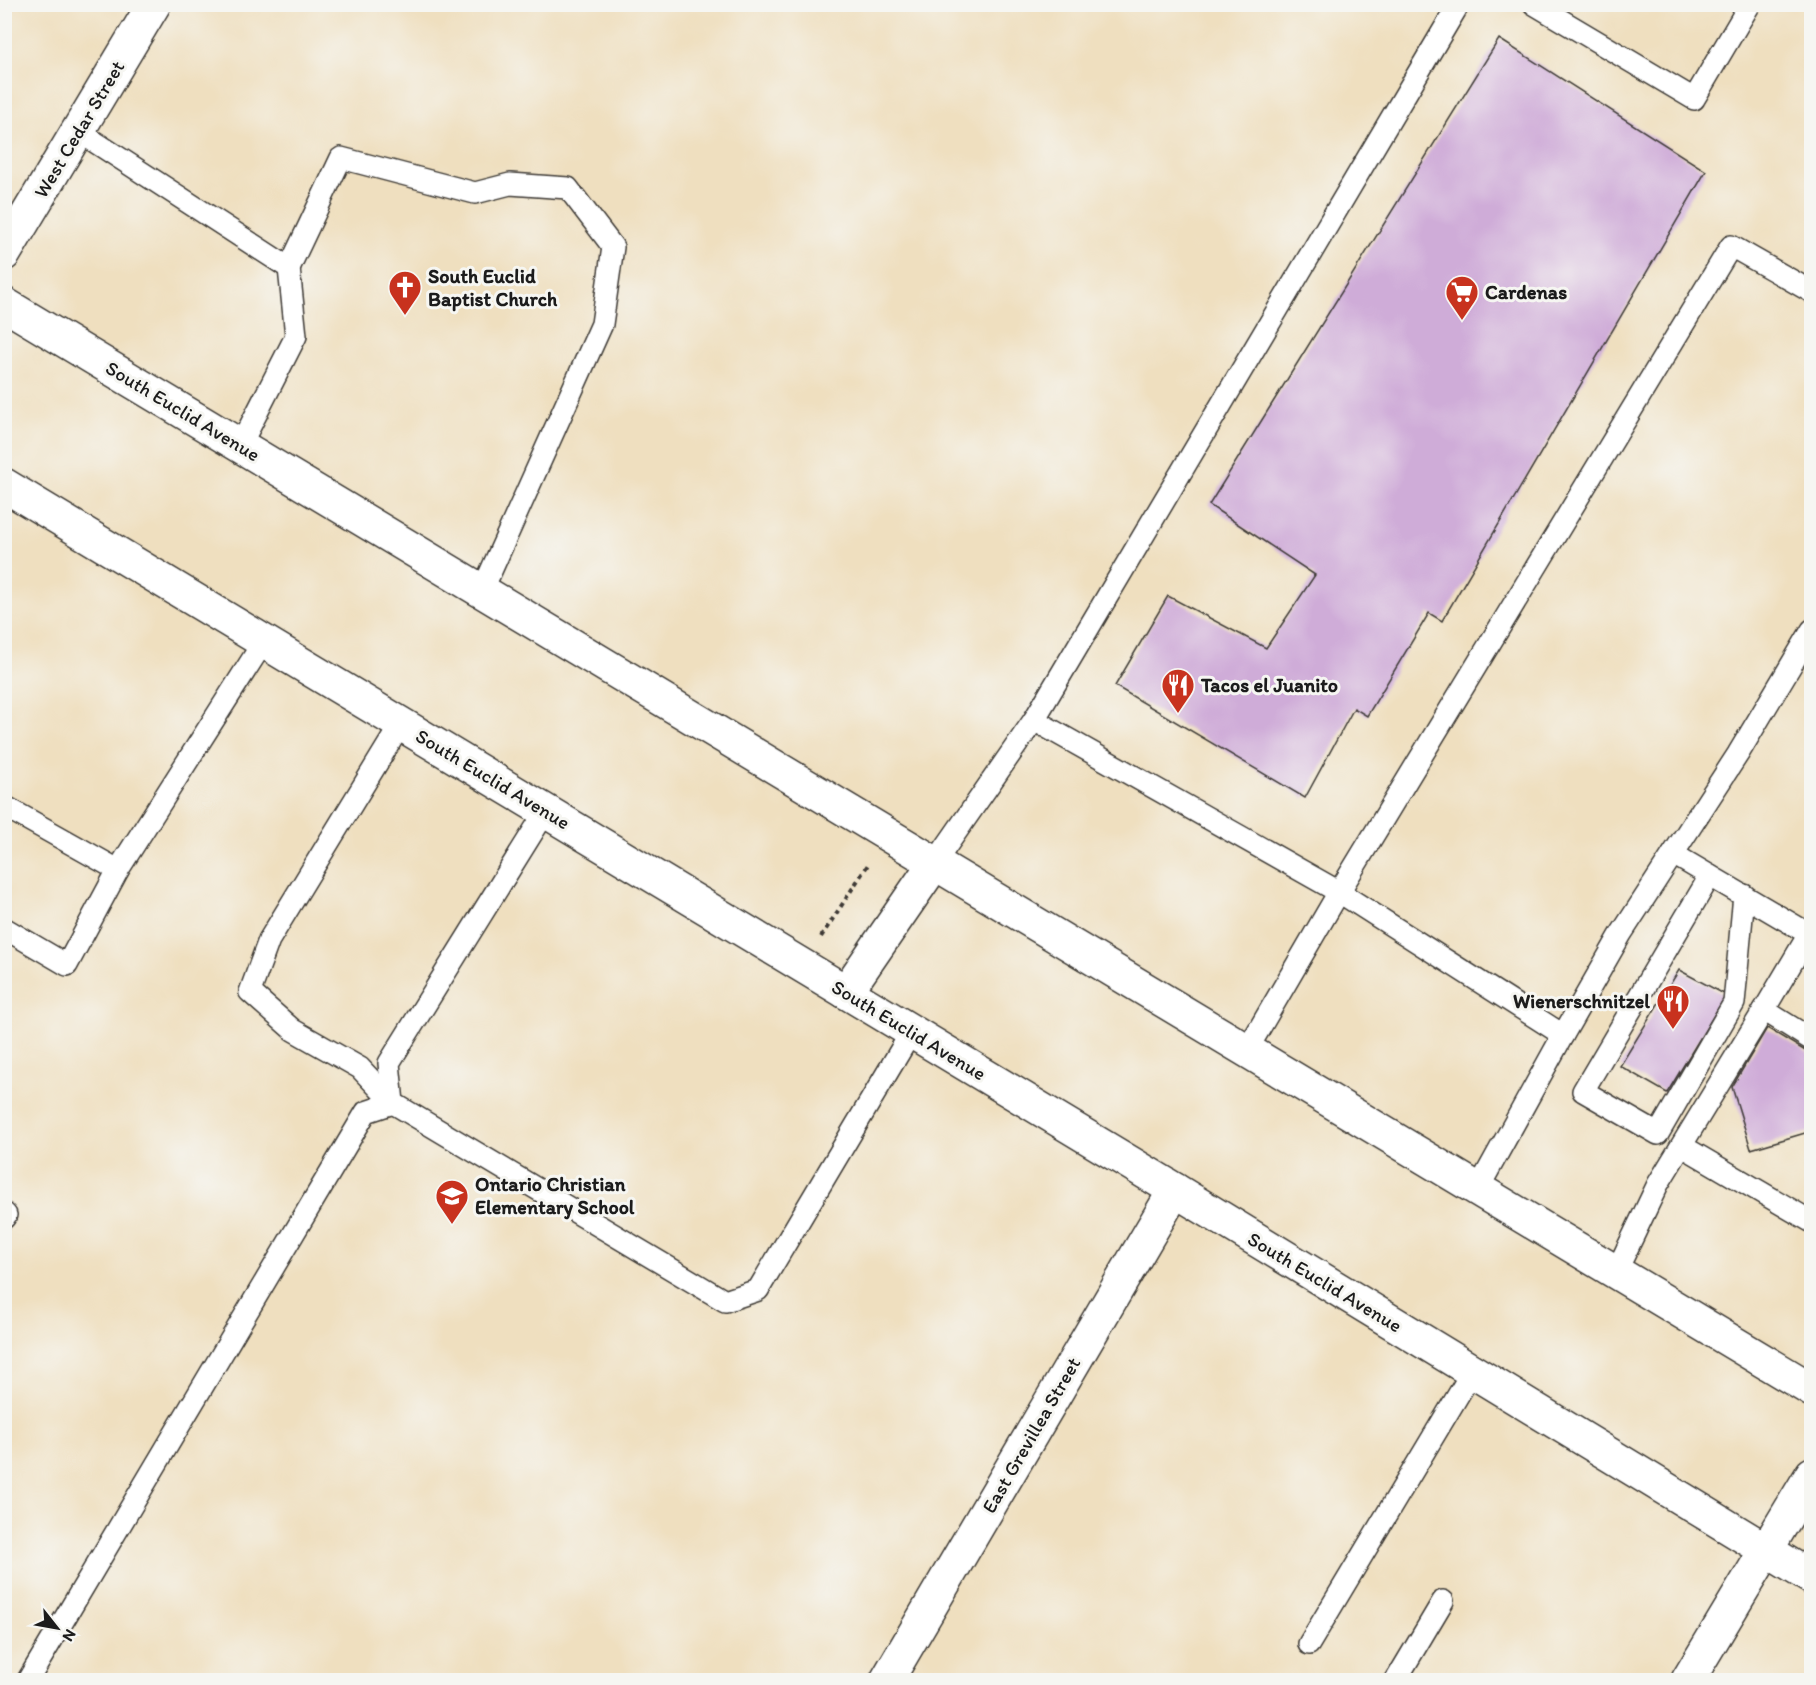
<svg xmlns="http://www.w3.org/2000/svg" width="1816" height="1685" font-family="Itim,sans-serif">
<rect width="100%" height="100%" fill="#f6f6f2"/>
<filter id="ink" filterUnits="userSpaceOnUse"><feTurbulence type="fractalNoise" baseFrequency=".0167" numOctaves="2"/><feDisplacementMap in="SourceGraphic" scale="12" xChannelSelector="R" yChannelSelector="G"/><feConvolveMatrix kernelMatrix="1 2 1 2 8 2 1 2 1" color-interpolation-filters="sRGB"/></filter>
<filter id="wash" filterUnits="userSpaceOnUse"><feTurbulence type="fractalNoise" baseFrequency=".008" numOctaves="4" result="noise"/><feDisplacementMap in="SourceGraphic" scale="24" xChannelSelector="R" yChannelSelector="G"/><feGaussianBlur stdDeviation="1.35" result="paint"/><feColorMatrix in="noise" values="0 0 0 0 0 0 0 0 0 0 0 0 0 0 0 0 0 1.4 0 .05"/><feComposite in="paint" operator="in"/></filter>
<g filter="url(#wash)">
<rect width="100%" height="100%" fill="#efdfbf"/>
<g id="blocks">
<g fill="#cfacd8">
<polygon points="1499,39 1706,171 1442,621 1429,613 1367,716 1354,708 1305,798 1115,686 1168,596 1266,648 1315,575 1209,505"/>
<polygon points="1679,970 1726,995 1667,1093 1620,1066"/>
<polygon points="1767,1028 1812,1055 1812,1131 1751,1149 1732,1087"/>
</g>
</g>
</g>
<g filter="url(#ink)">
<use href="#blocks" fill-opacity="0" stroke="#3c3934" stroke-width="1.5"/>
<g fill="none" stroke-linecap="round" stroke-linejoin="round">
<defs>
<g id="lane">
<polyline points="1534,4 1694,99 1750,4"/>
<polyline points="78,131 289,268 341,158 475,193 510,184 568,188 613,247 602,324 482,591"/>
<polyline points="240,446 296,336 289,268"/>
<polyline points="1034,720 1339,892 1731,246 1812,292"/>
<polyline points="4,806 118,870 67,965 4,928"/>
<polyline points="546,811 389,1063 393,1103 725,1301 758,1290 912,1031"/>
<polyline points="1673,854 1809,934 1764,1010 1812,1040"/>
<polyline points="934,864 1034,720 1459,4"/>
<polyline points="118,870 264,641"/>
<polyline points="1710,876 1583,1091 1658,1134 1734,1003 1744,895"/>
<polyline points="1247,1050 1339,892 1563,1035 1621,934 1738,754 1812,630"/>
<polyline points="1682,1146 1812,1222"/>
<polyline points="1478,1189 1563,1035"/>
<polyline points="4,1213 6,1215 4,1218"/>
<polyline points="1616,1272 1658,1184 1764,1010"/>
<polyline points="1309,1644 1472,1372"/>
<polyline points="28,1680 366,1112 393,1103 360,1068 293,1030 250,992 269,940 401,724"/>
<polyline points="1396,1680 1443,1601"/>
</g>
<g id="street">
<polyline points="4,254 154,4"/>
<polyline points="887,1680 1175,1190"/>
</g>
<polyline id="secondary" points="1688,1680 1812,1474"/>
<g id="primary">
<polyline points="4,304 1812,1390"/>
<polyline points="4,485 1175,1190 1812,1578"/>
<polyline points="846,992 934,864"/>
</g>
</defs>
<use href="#lane" stroke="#3c3934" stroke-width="24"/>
<use href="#street" stroke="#3c3934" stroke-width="36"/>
<use href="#secondary" stroke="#3c3934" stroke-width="36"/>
<use href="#primary" stroke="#3c3934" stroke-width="36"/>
<polyline stroke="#3c3934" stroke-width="4" stroke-dasharray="4.5 4.5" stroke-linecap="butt" points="821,937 869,863"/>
<use href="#lane" stroke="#fff" stroke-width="21"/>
<use href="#street" stroke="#fff" stroke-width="33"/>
<use href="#secondary" stroke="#fff" stroke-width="33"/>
<use href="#primary" stroke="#fff" stroke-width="33"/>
</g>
</g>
<defs>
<symbol id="church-pin" viewBox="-11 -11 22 30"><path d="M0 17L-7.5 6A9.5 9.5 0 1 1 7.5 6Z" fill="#c8321e" stroke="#f6f6f2"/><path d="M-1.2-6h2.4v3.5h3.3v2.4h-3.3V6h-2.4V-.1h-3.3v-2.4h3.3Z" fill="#fff"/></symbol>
<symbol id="supermarket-pin" viewBox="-11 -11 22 30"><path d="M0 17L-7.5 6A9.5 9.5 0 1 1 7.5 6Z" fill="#c8321e" stroke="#f6f6f2"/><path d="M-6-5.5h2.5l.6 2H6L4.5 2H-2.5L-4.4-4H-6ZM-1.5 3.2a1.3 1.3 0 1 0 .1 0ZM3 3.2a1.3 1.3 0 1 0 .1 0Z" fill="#fff"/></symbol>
<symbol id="restaurant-pin" viewBox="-11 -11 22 30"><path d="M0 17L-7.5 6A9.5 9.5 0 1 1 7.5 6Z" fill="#c8321e" stroke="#f6f6f2"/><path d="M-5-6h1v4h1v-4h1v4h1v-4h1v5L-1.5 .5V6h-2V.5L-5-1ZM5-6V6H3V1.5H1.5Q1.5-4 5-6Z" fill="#fff"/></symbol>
<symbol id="school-pin" viewBox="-11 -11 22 30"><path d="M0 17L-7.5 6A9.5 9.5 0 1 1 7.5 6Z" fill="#c8321e" stroke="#f6f6f2"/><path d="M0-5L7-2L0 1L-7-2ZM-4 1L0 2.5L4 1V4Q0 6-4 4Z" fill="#fff"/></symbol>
</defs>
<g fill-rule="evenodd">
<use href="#church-pin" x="386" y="268" width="38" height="52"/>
<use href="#supermarket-pin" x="1443" y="273" width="38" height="52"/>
<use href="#restaurant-pin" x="1159" y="666" width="38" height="52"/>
<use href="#restaurant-pin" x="1654" y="982" width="38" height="52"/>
<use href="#school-pin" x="433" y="1177" width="38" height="52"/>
</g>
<g text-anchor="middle" stroke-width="6" stroke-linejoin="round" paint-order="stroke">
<g font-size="20" fill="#1c1c1c" stroke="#f6f6f2">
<text transform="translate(79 129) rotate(-59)" y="7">West Cedar Street</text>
<text transform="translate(183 411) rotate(31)" y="7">South Euclid Avenue</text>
<text transform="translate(493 779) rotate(31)" y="7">South Euclid Avenue</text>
<text transform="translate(909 1030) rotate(31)" y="7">South Euclid Avenue</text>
<text transform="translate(1325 1282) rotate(31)" y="7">South Euclid Avenue</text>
<text transform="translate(1031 1435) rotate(-60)" y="7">East Grevillea Street</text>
</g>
<g font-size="20" font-weight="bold" fill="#1c1c1c" stroke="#f6f6f2" text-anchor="start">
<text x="428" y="283">South Euclid<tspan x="428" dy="23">Baptist Church</tspan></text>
<text x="1485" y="299">Cardenas</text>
<text x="1201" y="692">Tacos el Juanito</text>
<text x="1650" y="1008" text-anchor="end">Wienerschnitzel</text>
<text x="475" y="1191">Ontario Christian<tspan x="475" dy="23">Elementary School</tspan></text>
</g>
</g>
<rect width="1816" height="1685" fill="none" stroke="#f6f6f2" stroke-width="24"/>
<g transform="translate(57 1628) rotate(121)" stroke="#f6f6f2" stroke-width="4.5" paint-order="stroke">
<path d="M0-4.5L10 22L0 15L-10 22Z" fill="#1c1c1c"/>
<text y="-9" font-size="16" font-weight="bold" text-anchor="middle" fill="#1c1c1c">N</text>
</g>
</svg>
